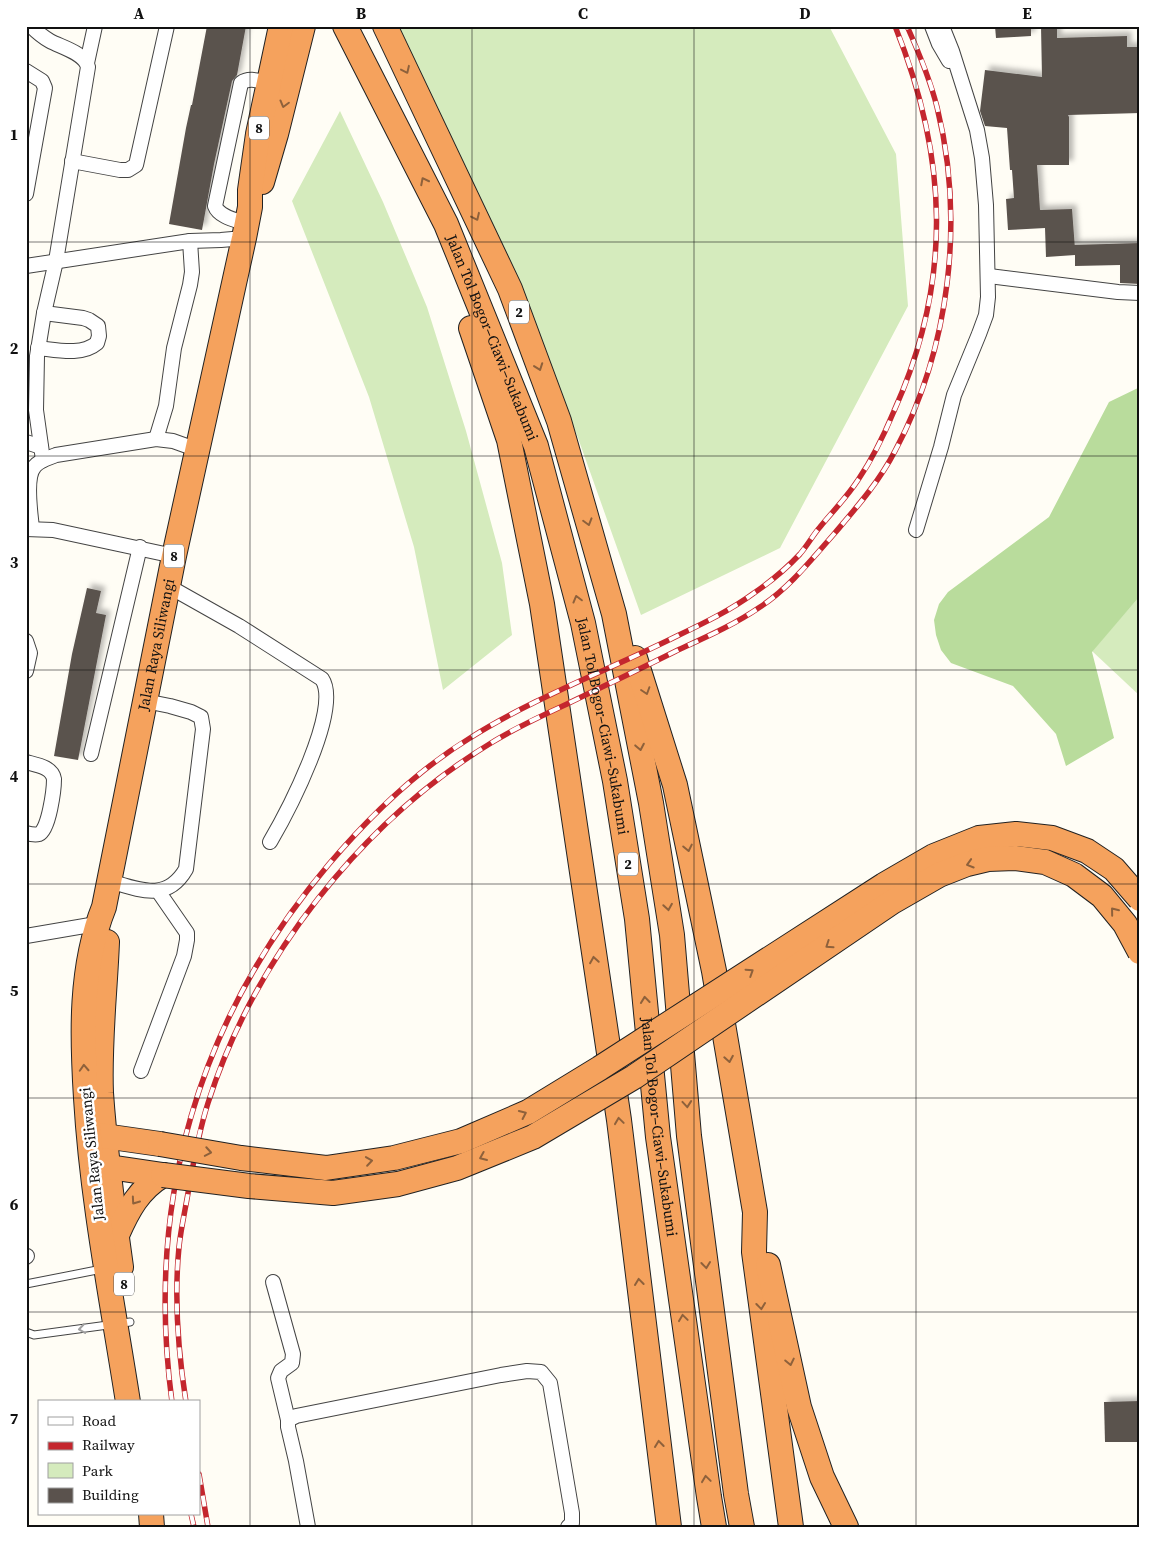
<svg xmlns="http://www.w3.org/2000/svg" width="1166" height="1553" font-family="'Source Serif 4',serif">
<defs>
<filter id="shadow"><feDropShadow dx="4.5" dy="-4.5" stdDeviation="2.5" flood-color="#0004"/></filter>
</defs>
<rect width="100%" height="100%" fill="#fffdf5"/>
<g fill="#d5ebbd">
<polygon points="396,26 829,26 896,154 908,306 780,548 641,615 578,438 523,298 453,140"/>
<polygon points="340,111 383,202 427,307 466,431 502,563 512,635 443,690 414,547 369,397 292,201"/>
<polygon points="1140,596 1140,696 1092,651"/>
</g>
<polygon fill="#b9dc9c" points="1140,387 1140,596 1092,652 1114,738 1066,766 1056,734 1013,686 951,663 941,650 936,635 934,620 939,604 948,592 1049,517 1109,402"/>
<g fill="#5a524d" filter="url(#shadow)">
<polygon points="207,26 246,26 237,75 232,81 214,164 202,230 169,224 186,128 191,105 192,105"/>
<polygon points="995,26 1031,26 1031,36 996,38"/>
<polygon points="1041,26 1057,26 1057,38 1127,36 1127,47 1140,47 1140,113 1068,115 1069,117 1069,165 1037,165 1040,210 1072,209 1075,249 1074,245 1140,243 1140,284 1120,283 1120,265 1075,266 1075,255 1046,257 1045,228 1008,230 1006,199 1014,198 1012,170 1010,170 1007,128 985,126 980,111 985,70 1042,77"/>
<polygon points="87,588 101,591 96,613 106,615 78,760 54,756 72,654"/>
<polygon points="1140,1401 1140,1442 1105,1442 1104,1402"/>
</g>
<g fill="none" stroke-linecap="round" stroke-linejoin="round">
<defs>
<g id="lane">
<polyline points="26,1284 102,1269"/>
<polyline points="26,1332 34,1335 130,1322"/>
</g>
<g id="street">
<path d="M31 26C37 32 43 37 50 41 61 47 85 53 88 67L56 261 44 313 37 356 36 410 43 460"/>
<polyline points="932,26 939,44 949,61"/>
<polyline points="87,63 95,26"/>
<polyline points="26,71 42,81 45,88 26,194"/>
<polyline points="72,161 120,170 128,170 136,165 167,26"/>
<path d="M247 224C236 220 219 217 215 206L241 83C249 77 259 81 268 83"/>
<polyline points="26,266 190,241 221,240 244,238"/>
<polyline points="989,276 1118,292 1140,293"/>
<path d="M38 348C57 350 82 356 97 343L99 336 98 326 89 320 83 318 44 313"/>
<polyline points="156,439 166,406 174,348 190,285 192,272 190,241"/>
<polyline points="26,442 41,447"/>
<polyline points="26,529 53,530 174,556"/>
<path d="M32 529C31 514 24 477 35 466 40 460 49 458 56 455L156 439 173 441 198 450"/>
<polyline points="916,530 941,447 954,395 979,334 986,315 988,297 986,205 982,158 977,130 952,51 942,26"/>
<path d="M168 586 239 626 322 679C342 709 287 813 270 842"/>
<polyline points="26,641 30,653 26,671"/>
<polyline points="91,754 140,547"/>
<path d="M26 762C37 765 52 767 54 779 54 789 49 830 39 834 35 835 30 834 26 833"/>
<path d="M110 881C140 890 167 902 186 869L203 729 201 717 191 712 170 706 145 701"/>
<polyline points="26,936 102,923"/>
<polyline points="141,1071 184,956 187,940 187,933 158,891"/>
<polyline points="26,1257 27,1256"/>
<polyline points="273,1282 293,1354 292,1363 281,1371 278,1378 288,1420"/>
<polyline points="308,1527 296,1461 288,1427 288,1420 296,1416 501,1375 527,1371 541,1372 550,1383 572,1513 572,1523 568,1527"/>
</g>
<g id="highway">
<path id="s1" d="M345 26 446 224 536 446 583 623 615 781 637 919 658 1137 709 1497 714 1527"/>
<polyline points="385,26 510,289 559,421 614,614 651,803 672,935 689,1136 736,1494 742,1527"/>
<polyline points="262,182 276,134 303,26"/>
<polyline points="471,328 509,440 542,604 619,1120 669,1527"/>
<polyline points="635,658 675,785 714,971 755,1212 754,1252 791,1527"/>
<path d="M107 942C105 992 99 1042 101 1093 105 1151 113 1210 121 1267"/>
<polyline points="90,1134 160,1144"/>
<polyline points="93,1167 109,1167 163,1175"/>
<path d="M117 1235C128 1210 139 1189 163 1175"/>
<polyline points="768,1265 799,1407 822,1477 846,1527"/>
<path id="s2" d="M128 1402C112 1300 92 1200 86 1098 82 1035 80 967 104 907L174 556 244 238 250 207V190L258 134 281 26"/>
<polyline points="151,1514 152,1527"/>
</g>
</defs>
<use href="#lane" stroke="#444" stroke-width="9"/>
<use href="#street" stroke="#444" stroke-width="16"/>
<use href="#highway" stroke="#222" stroke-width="26"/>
<use href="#lane" stroke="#fff" stroke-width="7"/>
<use href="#street" stroke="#fff" stroke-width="14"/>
<use href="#highway" stroke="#f5a25d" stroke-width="24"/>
<defs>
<g id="rail">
<path d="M172 1402C145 1201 198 1019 329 864 369 817 416 771 470 738 535 697 609 670 679 635 704 623 731 610 754 593 770 582 786 569 800 554 807 546 813 535 820 527 833 511 847 497 858 480 873 458 884 435 894 411 953 280 948 158 895 26"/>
<path d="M186 1402C178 1351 174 1298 179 1247 181 1227 186 1207 189 1187 194 1159 199 1131 208 1103 254 959 361 822 491 743 515 728 541 716 567 704 604 686 640 669 676 651 704 638 734 625 760 607 789 588 811 560 834 534 856 508 879 482 895 451 950 348 965 220 937 107 930 79 919 53 907 26"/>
<polyline points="199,1474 208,1527"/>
<polyline points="191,1514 194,1527"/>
</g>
</defs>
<use href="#rail" stroke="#c4262e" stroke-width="5.5"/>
<use href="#rail" stroke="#fff" stroke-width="4" stroke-dasharray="11" stroke-linecap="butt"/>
<defs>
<g id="highway-bridge">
<polyline points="160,1144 241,1158 326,1168 394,1158 461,1141 528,1112 600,1068 884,885 934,856 979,838 1016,834 1052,838 1087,851 1114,869 1140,899"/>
<polyline points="163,1175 249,1186 333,1193 398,1184 457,1168 533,1137 634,1077 892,902 939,875 967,864 988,859 1015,858 1045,862 1074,875 1102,896 1125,924 1140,952"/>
</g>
</defs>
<use href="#highway-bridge" stroke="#222" stroke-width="26" stroke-linecap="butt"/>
<use href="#highway-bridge" stroke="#f5a25d" stroke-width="24"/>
</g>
<defs><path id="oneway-chevron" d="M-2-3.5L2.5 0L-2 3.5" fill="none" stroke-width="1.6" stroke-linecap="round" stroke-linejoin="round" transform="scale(1.25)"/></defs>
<g stroke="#8e613b">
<use href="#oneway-chevron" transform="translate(406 70) rotate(65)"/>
<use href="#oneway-chevron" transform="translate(284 104) rotate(105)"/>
<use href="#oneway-chevron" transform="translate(424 181) rotate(-117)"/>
<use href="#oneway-chevron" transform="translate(476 217) rotate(65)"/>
<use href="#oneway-chevron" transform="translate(539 367) rotate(70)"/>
<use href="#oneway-chevron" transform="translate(588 522) rotate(74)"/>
<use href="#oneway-chevron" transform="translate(577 599) rotate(-105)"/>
<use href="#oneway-chevron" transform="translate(646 691) rotate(72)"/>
<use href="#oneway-chevron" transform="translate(640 747) rotate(79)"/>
<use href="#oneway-chevron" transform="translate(688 848) rotate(78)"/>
<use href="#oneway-chevron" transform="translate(970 864) rotate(163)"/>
<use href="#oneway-chevron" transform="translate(668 907) rotate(81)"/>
<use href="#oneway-chevron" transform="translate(1114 911) rotate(-129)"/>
<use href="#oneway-chevron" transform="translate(829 945) rotate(146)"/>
<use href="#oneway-chevron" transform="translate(594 960) rotate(-99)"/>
<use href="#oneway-chevron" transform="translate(750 972) rotate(-33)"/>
<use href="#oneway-chevron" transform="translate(645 1000) rotate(-96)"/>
<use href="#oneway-chevron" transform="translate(729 1059) rotate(80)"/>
<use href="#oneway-chevron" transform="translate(84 1068) rotate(-93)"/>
<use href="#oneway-chevron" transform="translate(687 1104) rotate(85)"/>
<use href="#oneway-chevron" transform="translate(523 1114) rotate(-25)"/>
<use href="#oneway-chevron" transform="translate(619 1121) rotate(-98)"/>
<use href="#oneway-chevron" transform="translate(208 1152) rotate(10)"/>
<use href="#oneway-chevron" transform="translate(483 1157) rotate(157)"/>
<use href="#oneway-chevron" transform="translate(369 1161) rotate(-8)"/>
<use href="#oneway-chevron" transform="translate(135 1201) rotate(125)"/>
<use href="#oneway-chevron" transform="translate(706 1265) rotate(83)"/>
<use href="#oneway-chevron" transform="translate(639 1282) rotate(-97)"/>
<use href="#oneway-chevron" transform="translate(761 1306) rotate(83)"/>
<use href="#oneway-chevron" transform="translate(683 1318) rotate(-98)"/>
<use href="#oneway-chevron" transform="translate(790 1362) rotate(78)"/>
<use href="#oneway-chevron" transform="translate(659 1444) rotate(-97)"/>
<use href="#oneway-chevron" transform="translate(706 1479) rotate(-98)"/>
</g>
<use stroke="#a0a0a0" href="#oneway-chevron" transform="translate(82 1329) rotate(172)"/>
<path fill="none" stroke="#111" stroke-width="1" stroke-opacity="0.55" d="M250 26V1527M472 26V1527M694 26V1527M916 26V1527M26 242H1140M26 456H1140M26 670H1140M26 884H1140M26 1098H1140M26 1312H1140"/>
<g text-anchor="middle" stroke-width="5" stroke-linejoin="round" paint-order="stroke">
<g fill="#fff" stroke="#585858" stroke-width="1">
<rect x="249" y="116.5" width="20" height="23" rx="4"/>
<rect x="509" y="300.5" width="20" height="23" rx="4"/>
<rect x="164" y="544.5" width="20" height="23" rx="4"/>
<rect x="618" y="852.5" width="20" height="23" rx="4"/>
<rect x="114" y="1272.5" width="20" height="23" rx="4"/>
</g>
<g font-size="14" font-weight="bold" fill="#111">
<text x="259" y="133">8</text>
<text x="519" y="317">2</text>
<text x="174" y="561">8</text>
<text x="628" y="869">2</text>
<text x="124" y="1289">8</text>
</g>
<g font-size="15" fill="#111" stroke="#fff">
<text dy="5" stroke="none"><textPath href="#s1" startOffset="345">Jalan Tol Bogor–Ciawi–Sukabumi</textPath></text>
<text dy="5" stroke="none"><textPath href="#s2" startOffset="768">Jalan Raya Siliwangi</textPath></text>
<text dy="5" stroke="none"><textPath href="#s1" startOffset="750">Jalan Tol Bogor–Ciawi–Sukabumi</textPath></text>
<text dy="5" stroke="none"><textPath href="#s1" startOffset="1155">Jalan Tol Bogor–Ciawi–Sukabumi</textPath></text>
<text transform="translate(92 1154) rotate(-96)" y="5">Jalan Raya Siliwangi</text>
</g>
</g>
<rect width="1166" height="1553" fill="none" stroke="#ffffff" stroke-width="55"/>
<rect x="38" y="1400" width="162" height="115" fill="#ffffff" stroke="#a0a0a0"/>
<rect x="48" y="1417" width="25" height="8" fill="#ffffff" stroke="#a0a0a0"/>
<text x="82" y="1426" font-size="15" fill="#111111">Road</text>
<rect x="48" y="1442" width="25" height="8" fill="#c4262e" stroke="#a0a0a0"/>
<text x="82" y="1450" font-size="15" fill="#111111">Railway</text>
<rect x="48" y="1463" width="25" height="15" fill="#d5ebbd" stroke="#a0a0a0"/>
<text x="82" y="1476" font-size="15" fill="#111111">Park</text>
<rect x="48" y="1488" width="25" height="15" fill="#5a524d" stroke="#a0a0a0"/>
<text x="82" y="1500" font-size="15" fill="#111111">Building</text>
<rect x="28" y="28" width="1110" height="1498" fill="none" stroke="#111" stroke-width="2"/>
<g font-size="16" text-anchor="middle" font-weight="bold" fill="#111">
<text x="139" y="19">A</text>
<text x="361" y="19">B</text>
<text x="583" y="19">C</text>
<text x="805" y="19">D</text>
<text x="1027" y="19">E</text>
<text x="14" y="140">1</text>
<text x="14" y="354">2</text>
<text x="14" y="568">3</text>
<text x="14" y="782">4</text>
<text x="14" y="996">5</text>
<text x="14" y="1210">6</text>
<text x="14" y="1424">7</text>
</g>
</svg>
